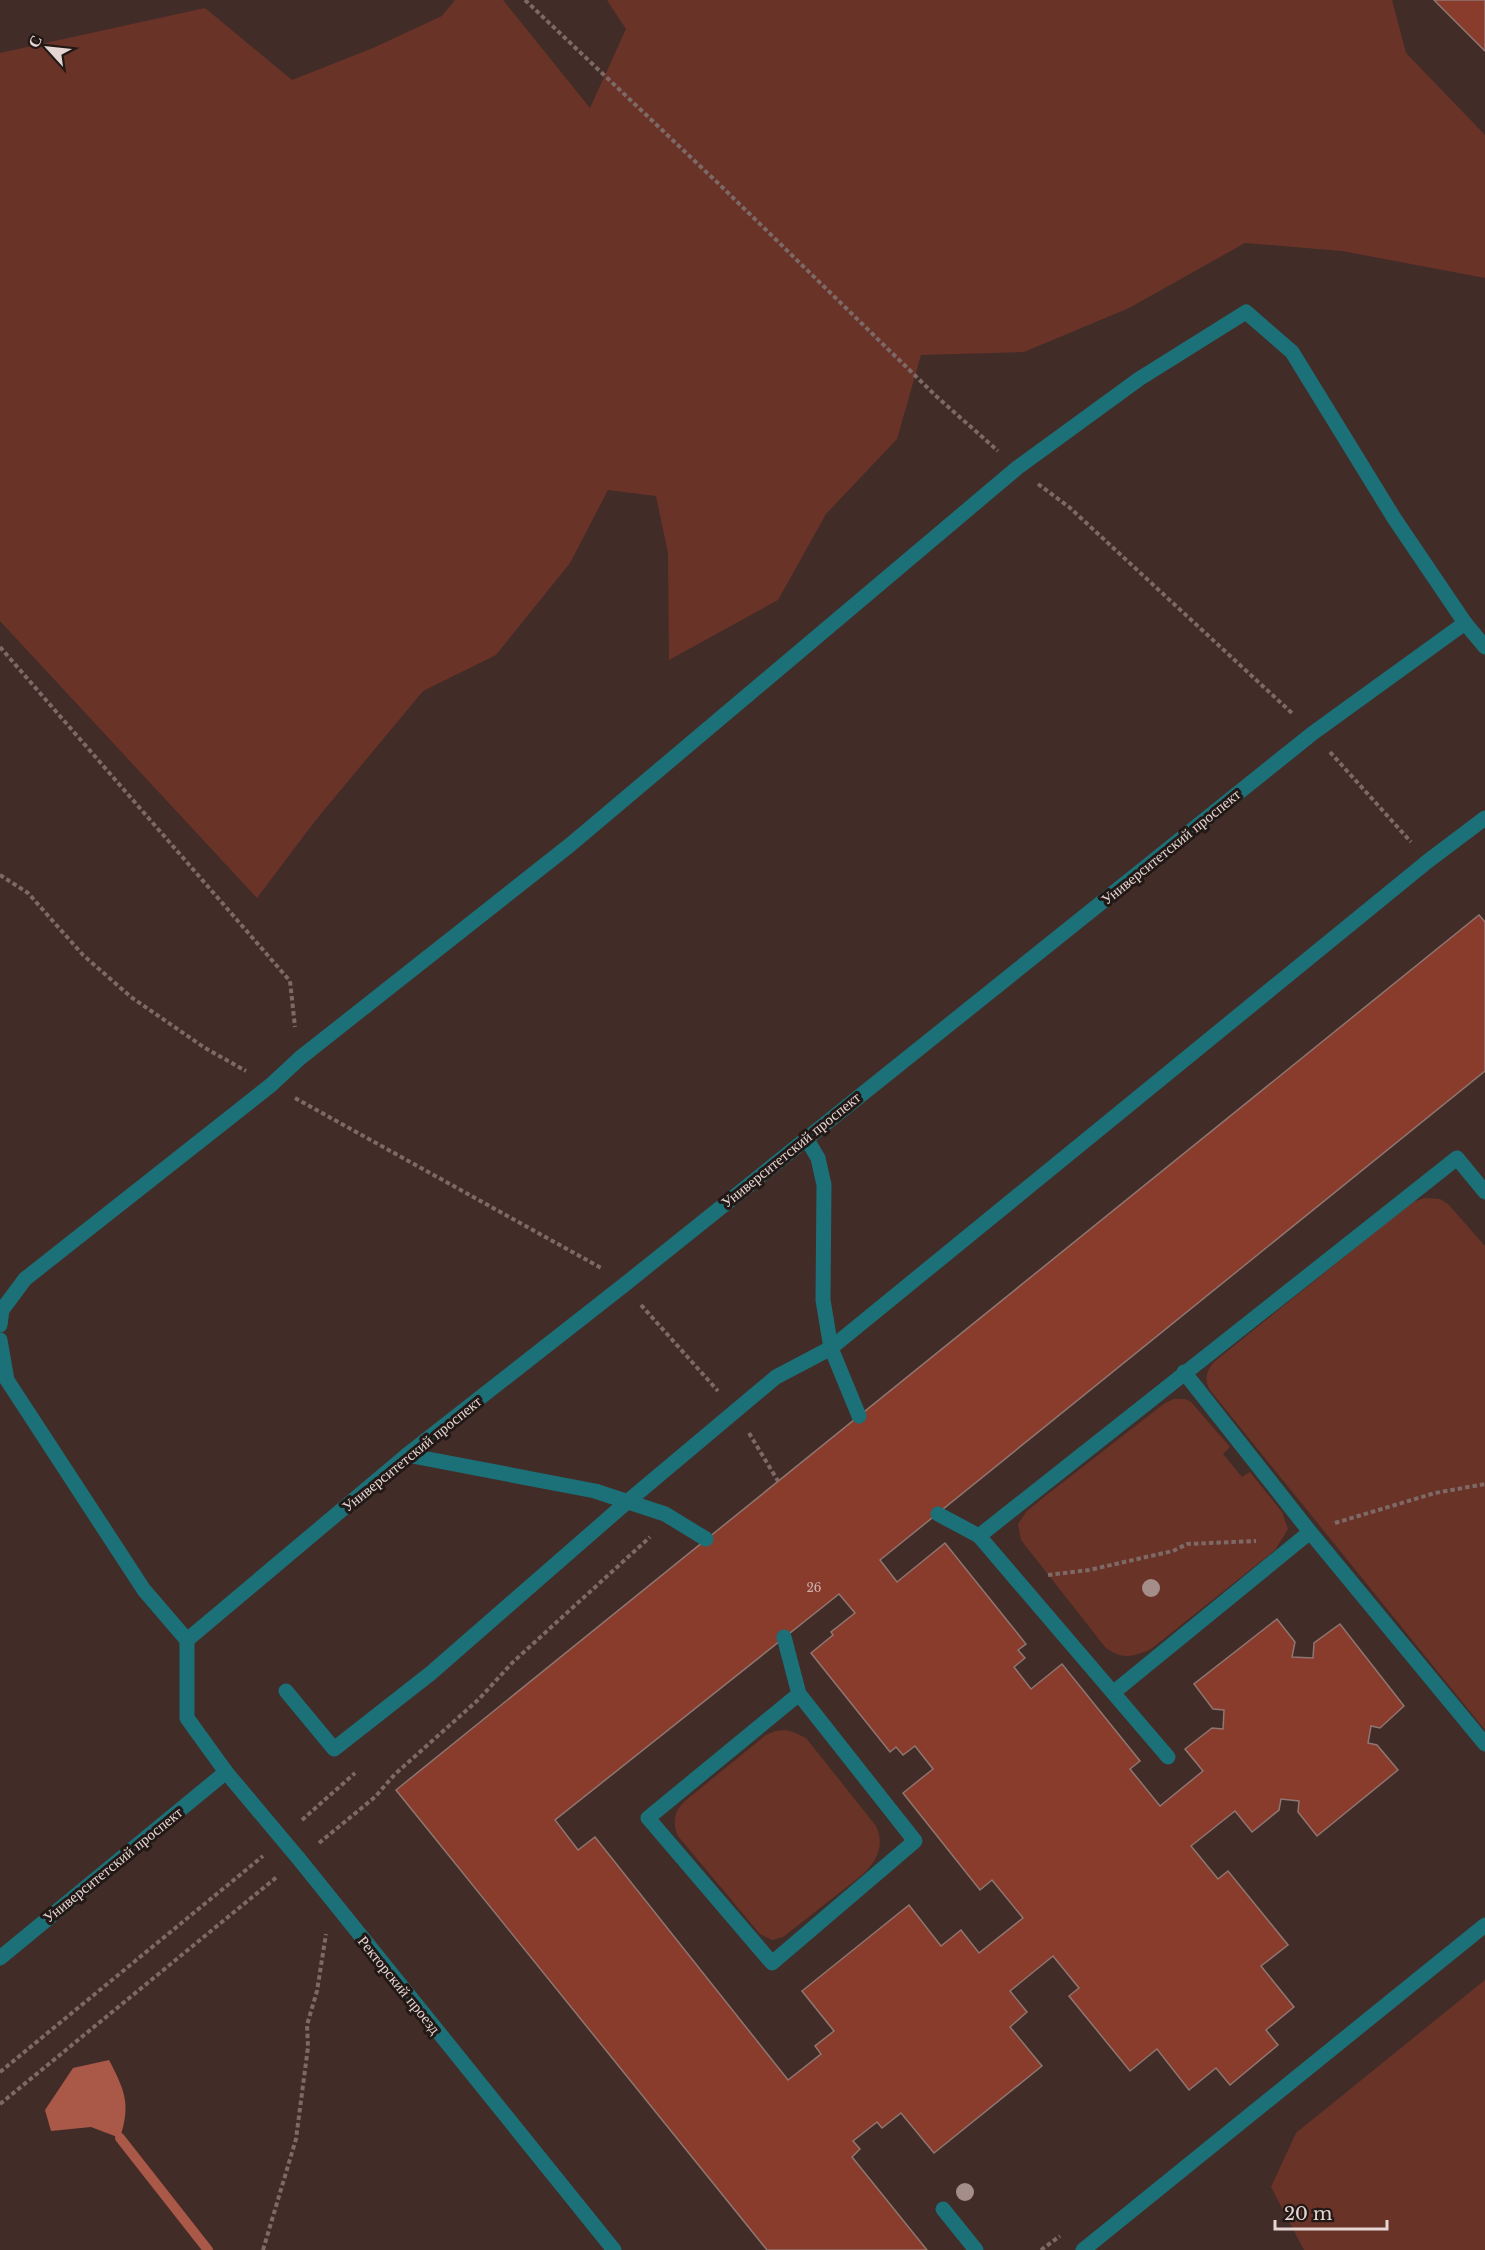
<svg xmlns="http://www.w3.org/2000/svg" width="1485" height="2250" font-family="'Libre Baskerville',serif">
<rect width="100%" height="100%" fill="#422c28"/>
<g fill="#6a3328">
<polygon points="455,0 503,0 590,108 626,29 607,0 1392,0 1406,53 1485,135 1485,278 1342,251 1245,243 1129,308 1024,352 921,355 897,439 826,514 778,600 669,660 668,553 656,496 608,490 570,563 496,655 423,691 315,821 257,898 0,621 0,53 205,8 292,80 373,48 442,16"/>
<path d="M1425 1198 1440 1199 1448 1204 1485 1246V1730L1210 1390C1204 1379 1206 1371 1214 1362L1412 1202Z"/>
<path d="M1174 1399H1185L1191 1402 1230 1447 1223 1454 1242 1477 1250 1472 1282 1512 1288 1529 1275 1550 1151 1649C1133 1657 1121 1660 1105 1647L1021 1540 1018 1524 1026 1512 1044 1497 1165 1403Z"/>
<path d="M785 1730 793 1732 806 1738 876 1826C885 1846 877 1861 862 1875L783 1937 772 1940 760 1934 678 1836C672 1823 674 1811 685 1801L766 1735 775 1731Z"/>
<polygon points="1485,1980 1485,2250 1304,2250 1271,2187 1296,2133"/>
</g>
<path fill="#aa5847" d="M109 2060C125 2091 131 2104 120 2138L91 2127 51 2131 45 2110 73 2068Z"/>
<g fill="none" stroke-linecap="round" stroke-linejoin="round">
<polyline stroke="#aa5847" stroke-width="10" points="120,2138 208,2250"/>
</g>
<g fill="#893b2c" stroke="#8f7670" stroke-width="1.5" fill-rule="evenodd">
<polygon points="1434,0 1485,0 1485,51"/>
<path d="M1479 915 1485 922V1071L880 1560 897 1582 945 1543 1026 1644 1018 1650 1025 1658 1014 1667 1031 1689 1062 1664 1140 1761 1130 1769 1160 1806 1203 1771 1185 1749 1212 1728 1223 1729 1224 1710 1213 1709 1194 1684 1277 1619 1295 1642 1292 1657 1313 1658 1314 1643 1340 1624 1404 1706 1380 1728 1371 1726 1368 1743 1377 1745 1398 1770 1317 1836 1298 1812 1299 1801 1281 1799 1279 1810 1252 1832 1235 1811 1191 1846 1218 1879 1228 1871 1288 1945 1261 1966 1294 2007 1266 2030 1278 2045 1230 2085 1216 2068 1189 2090 1157 2049 1130 2071 1069 1996 1079 1988 1053 1956 1010 1991 1027 2012 1010 2027 1042 2066 934 2153 901 2113 882 2128 877 2122 853 2141 860 2149 852 2157 927 2250H767L396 1790ZM839 1594 855 1613 831 1632 833 1635 811 1653 890 1752 896 1747 903 1755 915 1746 933 1769 903 1793 980 1890 992 1880 1023 1918 979 1953 961 1930 941 1946 909 1905 802 1991 834 2031 815 2046 821 2054 788 2080 595 1837 578 1850 555 1820Z"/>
</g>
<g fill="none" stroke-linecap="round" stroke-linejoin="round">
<g stroke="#7d6966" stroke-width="4" stroke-dasharray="4.5 3" stroke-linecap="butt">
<polyline points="525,0 720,185 936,396 998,451"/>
<polyline points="1038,484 1069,507 1293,714"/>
<polyline points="0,647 290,981 295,1027"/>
<polyline points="1330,752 1411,842"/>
<polyline points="0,875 28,893 83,955 131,997 205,1048 246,1071"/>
<polyline points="295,1098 603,1269"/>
<polyline points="641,1305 718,1391"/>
<polyline points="749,1433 778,1481"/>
<polyline points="1335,1523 1435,1493 1485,1484"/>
<polyline points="1048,1575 1089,1570 1155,1555 1173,1551 1187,1544 1256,1541"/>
<polyline points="302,1820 355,1773"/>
<polyline points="319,1843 375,1797 395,1774 479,1699 513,1662 650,1537"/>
<polyline points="0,2072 263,1856"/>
<polyline points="0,2104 278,1876"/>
<polyline points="263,2250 296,2139 308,2047 307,2025 317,1991 326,1934"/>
<polyline points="1041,2250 1060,2236"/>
</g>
<g stroke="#1c7078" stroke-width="15">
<polyline points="806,1138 818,1158 824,1185 823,1300 831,1348 859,1416"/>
<polyline points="0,1325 2,1310 25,1279 271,1085 300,1058 570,845 1017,468 1139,379 1246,312 1292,352 1394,518 1465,623"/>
<polyline points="0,1340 7,1380 144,1590 187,1640"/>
<polyline points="1184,1372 1310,1532 1485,1744"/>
<polyline points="407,1455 595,1491 665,1514 706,1539"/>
<polyline points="938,1514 979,1536 1457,1158 1485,1192"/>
<polyline points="979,1536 1168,1757"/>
<polyline points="784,1637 799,1694 915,1841 772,1963 648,1818 799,1694"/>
<polyline points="286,1691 334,1749 431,1673 627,1502 776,1377 831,1348 1428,861 1485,818"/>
<polyline points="1114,1692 1310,1532"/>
<polyline points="943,2209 976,2250"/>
<polyline points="1083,2250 1485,1925"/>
</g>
<g stroke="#1c7078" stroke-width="15">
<polyline points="0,1958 226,1772"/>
<polyline points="614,2250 299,1859 226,1772 187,1718 187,1640 407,1455 624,1285 1313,733 1465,623 1485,647"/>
</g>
</g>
<g fill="#a58d89">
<circle cx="1151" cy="1588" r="9"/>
<circle cx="965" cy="2192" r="9"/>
</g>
<g text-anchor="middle" stroke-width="6" stroke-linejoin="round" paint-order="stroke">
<g font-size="12" fill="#ceafa9">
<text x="814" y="1592">26</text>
</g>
<g font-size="15" fill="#e5d6d3" stroke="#221815">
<text transform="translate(1171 847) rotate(-39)" y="5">Университетский проспект</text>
<text transform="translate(791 1150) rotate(-39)" y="5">Университетский проспект</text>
<text transform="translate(412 1454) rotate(-39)" y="5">Университетский проспект</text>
<text transform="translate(113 1865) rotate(-39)" y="5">Университетский проспект</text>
<text transform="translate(399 1985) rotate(51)" y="5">Ректорский проезд</text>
</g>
</g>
<g transform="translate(48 48) rotate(297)" stroke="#221815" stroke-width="4.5" paint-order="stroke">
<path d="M0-4.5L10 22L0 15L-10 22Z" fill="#e5d6d3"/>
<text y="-9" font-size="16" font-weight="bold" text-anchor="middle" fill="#e5d6d3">С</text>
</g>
<path d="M1275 2220v9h112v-9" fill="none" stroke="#e5d6d3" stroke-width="3"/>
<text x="1284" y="2220" font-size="18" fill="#e5d6d3" stroke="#221815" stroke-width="4.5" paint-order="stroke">20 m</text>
</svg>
